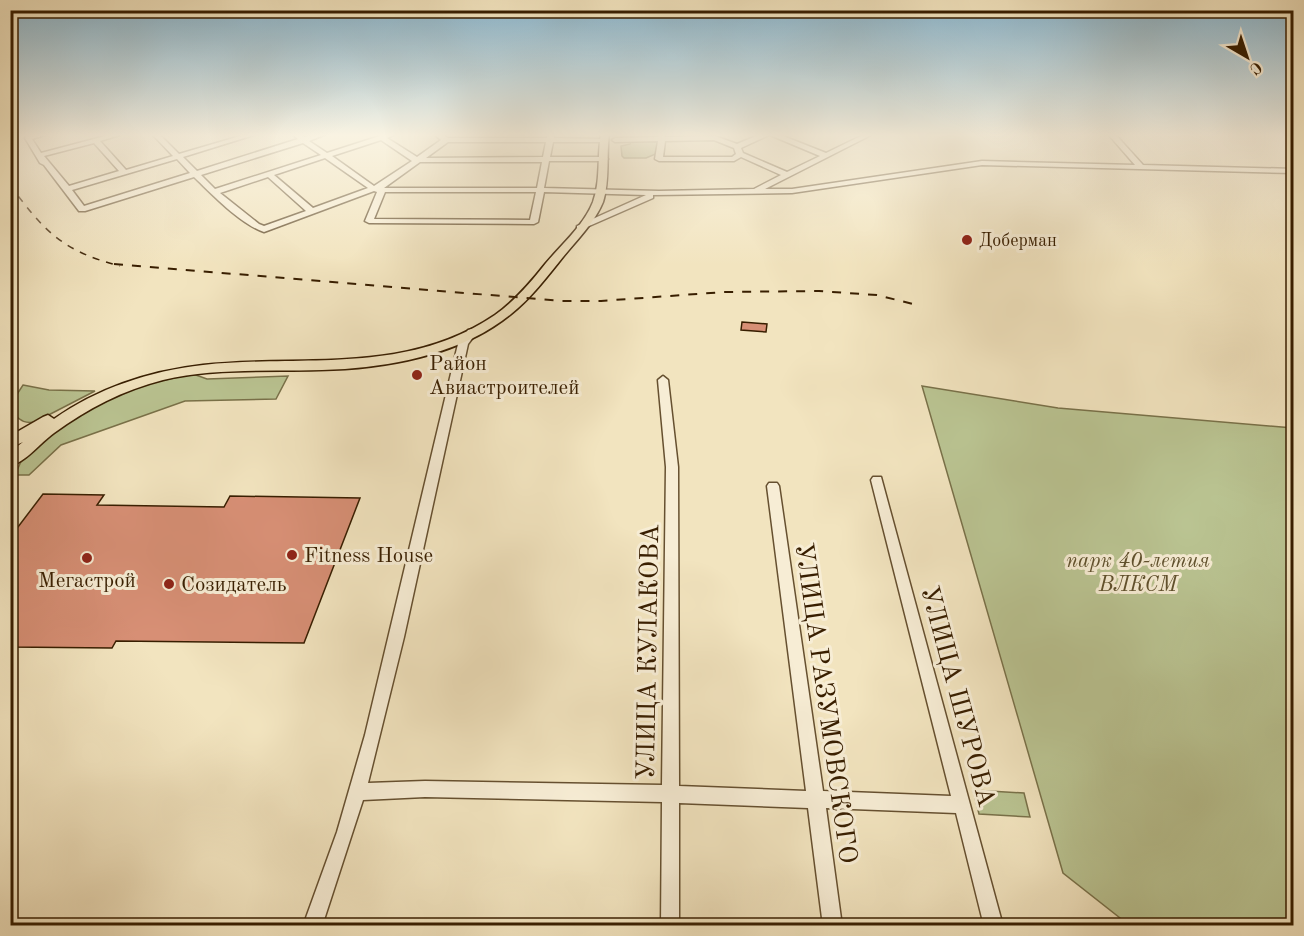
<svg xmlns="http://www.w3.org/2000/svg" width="1304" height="936" font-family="'Old Standard TT',serif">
<rect width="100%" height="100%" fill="#f2e4bf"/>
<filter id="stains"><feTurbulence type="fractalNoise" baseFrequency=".00333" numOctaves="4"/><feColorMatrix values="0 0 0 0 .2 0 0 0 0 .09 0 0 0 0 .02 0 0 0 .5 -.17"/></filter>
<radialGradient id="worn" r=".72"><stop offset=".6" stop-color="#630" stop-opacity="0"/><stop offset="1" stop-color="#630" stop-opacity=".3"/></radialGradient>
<g fill="#bac492" stroke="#797149" stroke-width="1.5">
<polygon points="631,141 658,141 658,153 646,158 624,158 622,156 621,146 630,144"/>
<polygon points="193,374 207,379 288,376 276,399 185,401 61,445 29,475 15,475 23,457 55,431 107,398 155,382"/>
<path d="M23 385 49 390 95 391 35 422C22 424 20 419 11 412L10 405Z"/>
<polygon points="922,386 1058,408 1293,428 1293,925 1129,925 1063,873"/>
<polygon points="973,790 1024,793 1030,817 979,814"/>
</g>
<g fill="#d78f75" stroke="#381e00" stroke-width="1.5">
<polygon points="742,322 767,324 766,332 741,330"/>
<polygon points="43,494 104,495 97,505 224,507 230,496 360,498 304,643 116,641 112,648 10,647 10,527 18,527"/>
</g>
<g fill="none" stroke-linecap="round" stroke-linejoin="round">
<defs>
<g id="minor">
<path d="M27 134H48L32 139 41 153 113 134H123L100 141 126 170 173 156 152 134H159L179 154 247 134H257L183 157 197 171 298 139 292 134H299L305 137 316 134H326L309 141 327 153 386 134H396L387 138 417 157 441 140 434 134H441L448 138H547L548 134H554V138L606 139 607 140 604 142H553L550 157H604L608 159 604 161H549L544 188 659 191 754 189 781 175 741 157 734 161H659L655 159 658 141 615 142 612 140 615 138 658 137 659 134H665V137L715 136 737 144 761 134H778L826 153 865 134H873L765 189H792L982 161 1135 165 1108 134H1115L1143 165 1294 169V173L982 165 792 193 653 195V198L580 230H577V226L646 195 544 192 538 222 534 224 369 223 365 221 377 192 374 191 264 232C240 224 212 194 194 177L85 211H79L44 165 40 163 25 138ZM769 135H770L820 156 787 172 743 153 741 148ZM381 140 412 161 374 186 332 156ZM714 140 734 148 736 154 732 157H663L665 141ZM448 142H546L543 157 426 158ZM94 143 119 171 69 186 44 156ZM303 143 321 155 215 189 201 175ZM325 158 368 188 313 208 274 175ZM177 159 190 173 84 206 72 190ZM420 162H542L537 188H384ZM268 177 306 211 264 226 259 224 220 193ZM385 192H536L530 220 374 219Z"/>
<polygon points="472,329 477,332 468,344 404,637 368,783 425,781 662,785 666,467 658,380 663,376 668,380 678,467 679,786 806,791 767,486 769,483 777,483 779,486 823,791 951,796 871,480 873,477 881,477 1003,926 984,926 956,813 826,808 842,926 823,926 808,808 679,803 679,926 661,926 662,802 425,797 363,800 322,926 303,926 337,832 365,735 458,344 468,330"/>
</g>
<path id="major" d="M601 134H609C606 156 610 180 603 202 595 222 577 240 563 257 547 277 531 298 511 314 466 351 401 365 345 369 284 373 223 366 163 380 123 390 87 409 54 433 40 443 26 462 10 466V452L23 442 10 448V436L43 417 48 415 54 419C98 388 150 371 203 365 303 354 405 376 495 315 515 301 531 282 546 263 562 244 584 225 593 202 601 180 597 156 601 134Z"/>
</defs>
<use href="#minor" stroke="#665030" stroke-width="3"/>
<use href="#major" stroke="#381e00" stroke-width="3"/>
<use href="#minor" fill="#f7edd5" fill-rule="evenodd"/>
<use href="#major" fill="#f2e4bf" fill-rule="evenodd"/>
<path stroke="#381e00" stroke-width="1.5" stroke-dasharray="7 7" stroke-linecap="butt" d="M10 185C44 231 62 251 120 266"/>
<polyline stroke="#381e00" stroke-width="2" stroke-dasharray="9 9" stroke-linecap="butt" points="114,264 562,301 601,301 724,292 819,291 877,295 917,305"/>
</g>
<linearGradient id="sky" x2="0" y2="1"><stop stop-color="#89b8d2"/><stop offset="0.51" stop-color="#f9f3e2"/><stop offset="1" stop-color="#f9f3e2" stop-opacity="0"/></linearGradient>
<rect width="1304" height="265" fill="url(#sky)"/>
<g fill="#8f2418" stroke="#f7edd5" stroke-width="2">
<circle cx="967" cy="240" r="6"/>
<circle cx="417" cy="375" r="6"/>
<circle cx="292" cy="555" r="6"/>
<circle cx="87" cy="558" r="6"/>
<circle cx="169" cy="584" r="6"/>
</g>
<g text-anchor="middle" stroke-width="6" stroke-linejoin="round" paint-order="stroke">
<g font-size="18" fill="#381e00" stroke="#f7edd5" text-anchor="start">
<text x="979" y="246">Доберман</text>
</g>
<g font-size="21" fill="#381e00" stroke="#f7edd5" text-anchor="start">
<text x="429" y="370">Район<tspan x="429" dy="24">Авиастроителей</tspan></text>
<text x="304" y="562">Fitness House</text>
<text x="87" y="587" text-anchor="middle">Мегастрой</text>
<text x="181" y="591">Созидатель</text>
</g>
<g font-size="21" font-style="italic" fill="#5f502c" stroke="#f7edd5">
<text x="1138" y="567">парк 40-летия<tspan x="1138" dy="24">ВЛКСМ</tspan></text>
</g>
<g font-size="26" fill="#381e00" stroke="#f7edd5">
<text transform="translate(647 652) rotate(-89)" y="9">УЛИЦА КУЛАКОВА</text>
<text transform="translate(959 696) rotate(75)" y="9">УЛИЦА ШУРОВА</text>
<text transform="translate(827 703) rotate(82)" y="9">УЛИЦА РАЗУМОВСКОГО</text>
</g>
</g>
<rect width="1304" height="936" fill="none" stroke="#f2e4bf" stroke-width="36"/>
<rect x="12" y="12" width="1280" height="912" fill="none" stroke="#381e00" stroke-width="3"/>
<rect x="18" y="18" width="1268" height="900" fill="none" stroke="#381e00" stroke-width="1.5"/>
<g transform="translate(1247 57) rotate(141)" stroke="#f7edd5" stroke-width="4.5" paint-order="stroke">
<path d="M0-4.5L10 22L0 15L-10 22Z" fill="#381e00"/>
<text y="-9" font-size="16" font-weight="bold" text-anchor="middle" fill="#381e00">С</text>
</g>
<rect width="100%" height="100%" filter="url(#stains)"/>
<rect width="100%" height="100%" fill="url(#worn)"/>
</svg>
